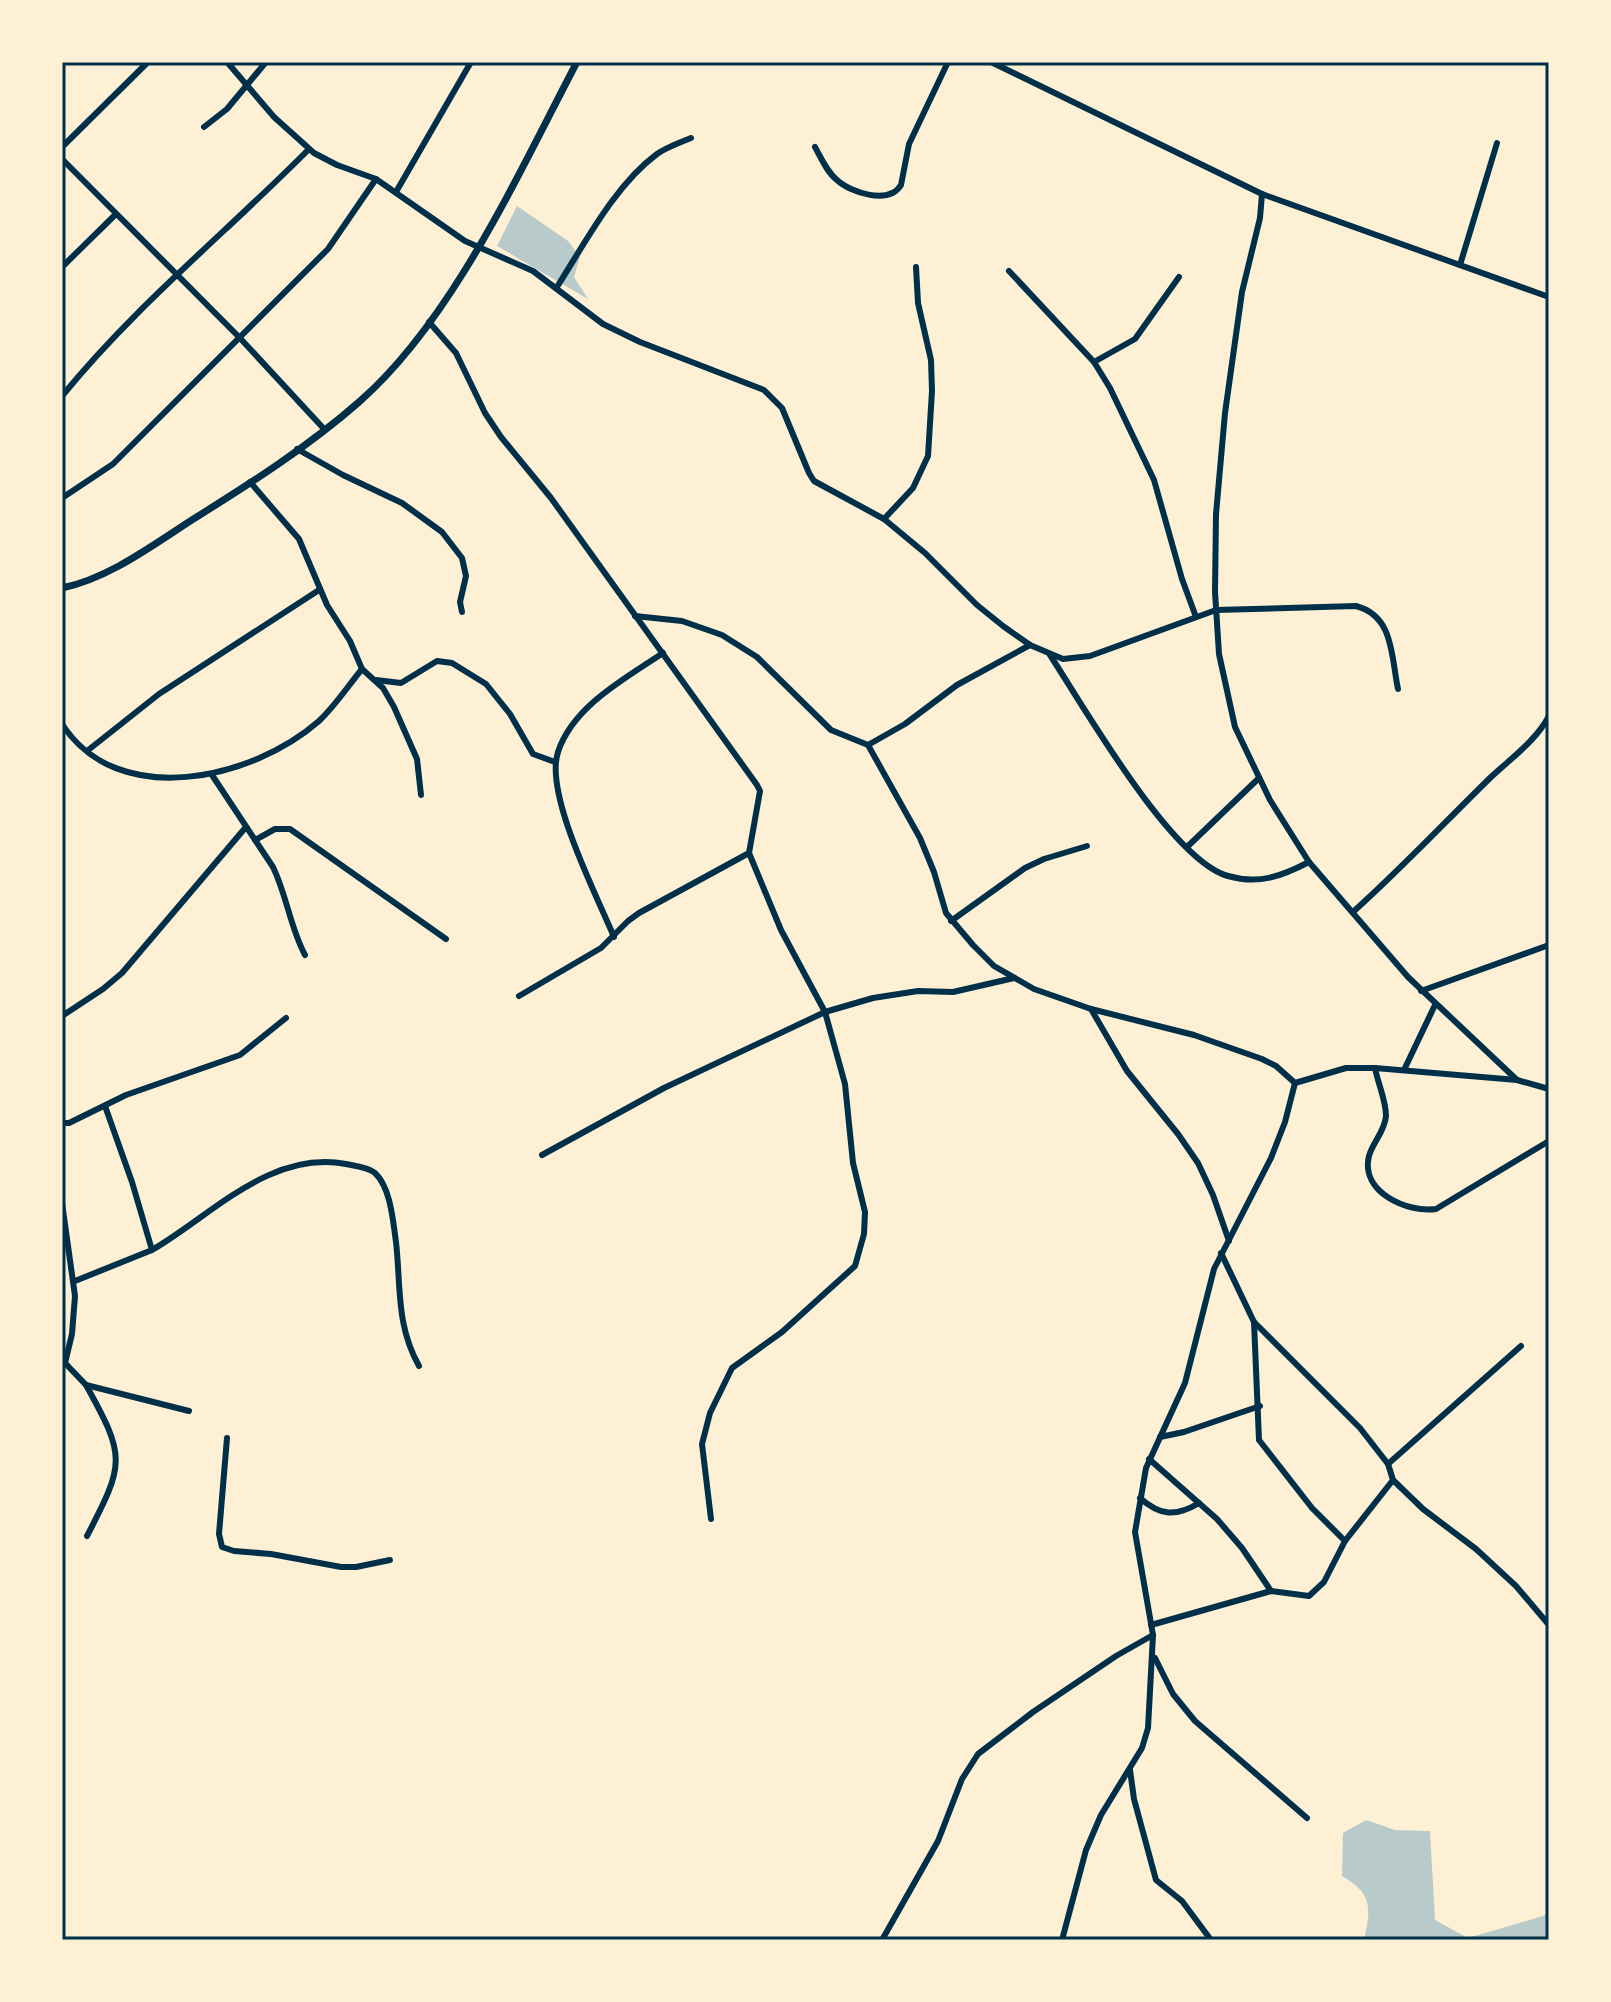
<svg xmlns="http://www.w3.org/2000/svg" width="1611" height="2002" font-family="Figtree,sans-serif">
<rect width="100%" height="100%" fill="#fdf0d5"/>
<g fill="#b9caca">
<polygon points="517,206 568,241 580,257 574,277 588,299 497,246"/>
<path d="M1366 1820 1395 1830 1430 1831 1435 1920 1468 1938 1543 1916 1549 1911V1940H1364C1371 1908 1373 1894 1342 1876L1343 1833Z"/>
</g>
<g fill="none" stroke-linecap="round" stroke-linejoin="round">
<g stroke="#003049" stroke-width="6">
<path d="M227 62 274 117 314 153 337 165 376 179 465 241 533 271 603 324 640 342 764 390 782 408 809 473 814 481 884 519 925 553 977 605 1003 626 1030 645 1063 659 1090 656 1216 610 1356 606C1394 616 1391 656 1398 689"/>
<polyline points="991,62 1262,194 1549,297"/>
<polyline points="204,127 227,109 266,62"/>
<polyline points="62,147 148,62"/>
<path d="M815 147C821 158 827 172 837 180 851 193 889 205 901 185L909 144 948 62"/>
<polyline points="62,159 239,337 325,430"/>
<polyline points="396,192 471,62"/>
<polyline points="1262,194 1260,218 1242,292 1225,413 1216,514 1215,592 1219,654 1235,727 1270,800 1309,862 1408,977 1517,1080 1549,1089"/>
<polyline points="1460,265 1497,143"/>
<polyline points="62,267 116,214"/>
<polyline points="1009,271 1094,362 1110,388 1154,480 1182,579 1196,617"/>
<path d="M557 287C585 243 615 185 657 154 667 147 679 143 691 138"/>
<polyline points="429,322 456,353 485,413 501,437 551,498 757,785 760,791 749,853 781,930 825,1012 845,1084 853,1163 865,1212 864,1234 855,1266 782,1332 732,1368 710,1413 702,1444 711,1519"/>
<polyline points="1094,362 1135,339 1179,277"/>
<path d="M62 396C136 305 227 232 309 149"/>
<polyline points="297,449 343,475 402,503 442,532 462,558 466,576 460,602 462,612"/>
<polyline points="250,482 299,539 327,605 350,641 362,669 383,688 394,707 417,759 421,795"/>
<polyline points="62,498 113,464 328,249 376,179"/>
<polyline points="884,519 913,488 928,456 932,391 931,360 918,303 916,267"/>
<polyline points="635,616 682,621 722,635 757,657 831,730 868,745 920,838 934,872 946,913 973,945 994,966 1034,989 1091,1009 1194,1035 1262,1059 1276,1066 1295,1083 1346,1068 1375,1068 1517,1080"/>
<path d="M1050 655C1084 707 1171 860 1228 876 1259 885 1282 876 1309 862"/>
<polyline points="376,680 401,683 437,661 452,663 486,684 510,714 533,754 555,762"/>
<path d="M62 724C118 811 253 779 319 721 335 706 348 686 362 669"/>
<polyline points="868,745 905,724 957,685 1030,645"/>
<polyline points="87,751 159,694 319,590"/>
<path d="M212 775 273 867C287 896 290 927 305 955"/>
<polyline points="255,840 275,829 290,829 446,939"/>
<polyline points="1187,847 1259,778"/>
<path d="M1353 912C1401 869 1444 823 1490 778 1511 758 1535 742 1549 716"/>
<polyline points="951,921 1025,868 1044,859 1087,846"/>
<path d="M614 937C597 896 544 794 558 752 573 706 626 678 663 653"/>
<polyline points="1421,991 1549,945"/>
<polyline points="519,996 601,948 628,921 639,913 749,853"/>
<polyline points="1091,1009 1127,1071 1178,1134 1198,1163 1213,1195 1229,1241"/>
<polyline points="62,1016 103,989 122,973 246,827"/>
<path d="M1375 1068C1378 1084 1386 1100 1386 1116 1385 1131 1373 1142 1369 1156 1360 1192 1407 1213 1436 1209L1549 1141"/>
<polyline points="1404,1070 1435,1005"/>
<polyline points="62,1123 69,1123 126,1095 240,1055 286,1018"/>
<polyline points="542,1155 664,1088 825,1012 873,998 918,991 953,992 1014,978"/>
<polyline points="62,1203 75,1296 72,1334 65,1363"/>
<path d="M152 1250C212 1215 270 1150 346 1164 355 1166 368 1167 375 1173 391 1188 393 1222 396 1242 401 1287 396 1325 419 1366"/>
<polyline points="1221,1253 1254,1322 1360,1428 1388,1464 1393,1480 1423,1509 1476,1549 1516,1586 1549,1625"/>
<polyline points="75,1281 152,1250 132,1182 105,1106"/>
<polyline points="1254,1322 1259,1440 1312,1508 1345,1541"/>
<polyline points="65,1363 86,1385 189,1411"/>
<path d="M86 1385C126 1457 125 1463 87 1536"/>
<polyline points="1160,1437 1184,1432 1260,1406"/>
<polyline points="227,1438 219,1534 222,1547 234,1551 271,1554 341,1567 356,1567 390,1560"/>
<polyline points="1149,1459 1217,1519 1242,1548 1271,1591"/>
<polyline points="1388,1464 1521,1346"/>
<path d="M1140 1498C1160 1516 1176 1517 1199 1503"/>
<polyline points="1151,1625 1271,1591 1309,1596 1324,1582 1345,1541 1393,1480"/>
<polyline points="1155,1658 1173,1694 1195,1721 1307,1818"/>
<polyline points="1130,1770 1134,1799 1156,1880 1182,1901 1211,1940"/>
<polyline points="882,1940 938,1841 962,1779 978,1754 1033,1712 1116,1656 1153,1635"/>
<polyline points="1062,1940 1086,1850 1101,1815 1142,1748 1148,1728 1153,1635 1135,1532 1146,1468 1185,1383 1214,1269 1271,1158 1285,1122 1295,1083"/>
</g>
<path stroke="#003049" stroke-width="7" d="M62 588C110 578 154 544 195 518 251 483 309 446 359 402 453 320 519 172 577 62"/>
</g>
<rect width="1611" height="2002" fill="none" stroke="#fdf0d5" stroke-width="128"/>
<rect x="64" y="64" width="1483" height="1874" fill="none" stroke="#003049" stroke-width="3"/>
</svg>
